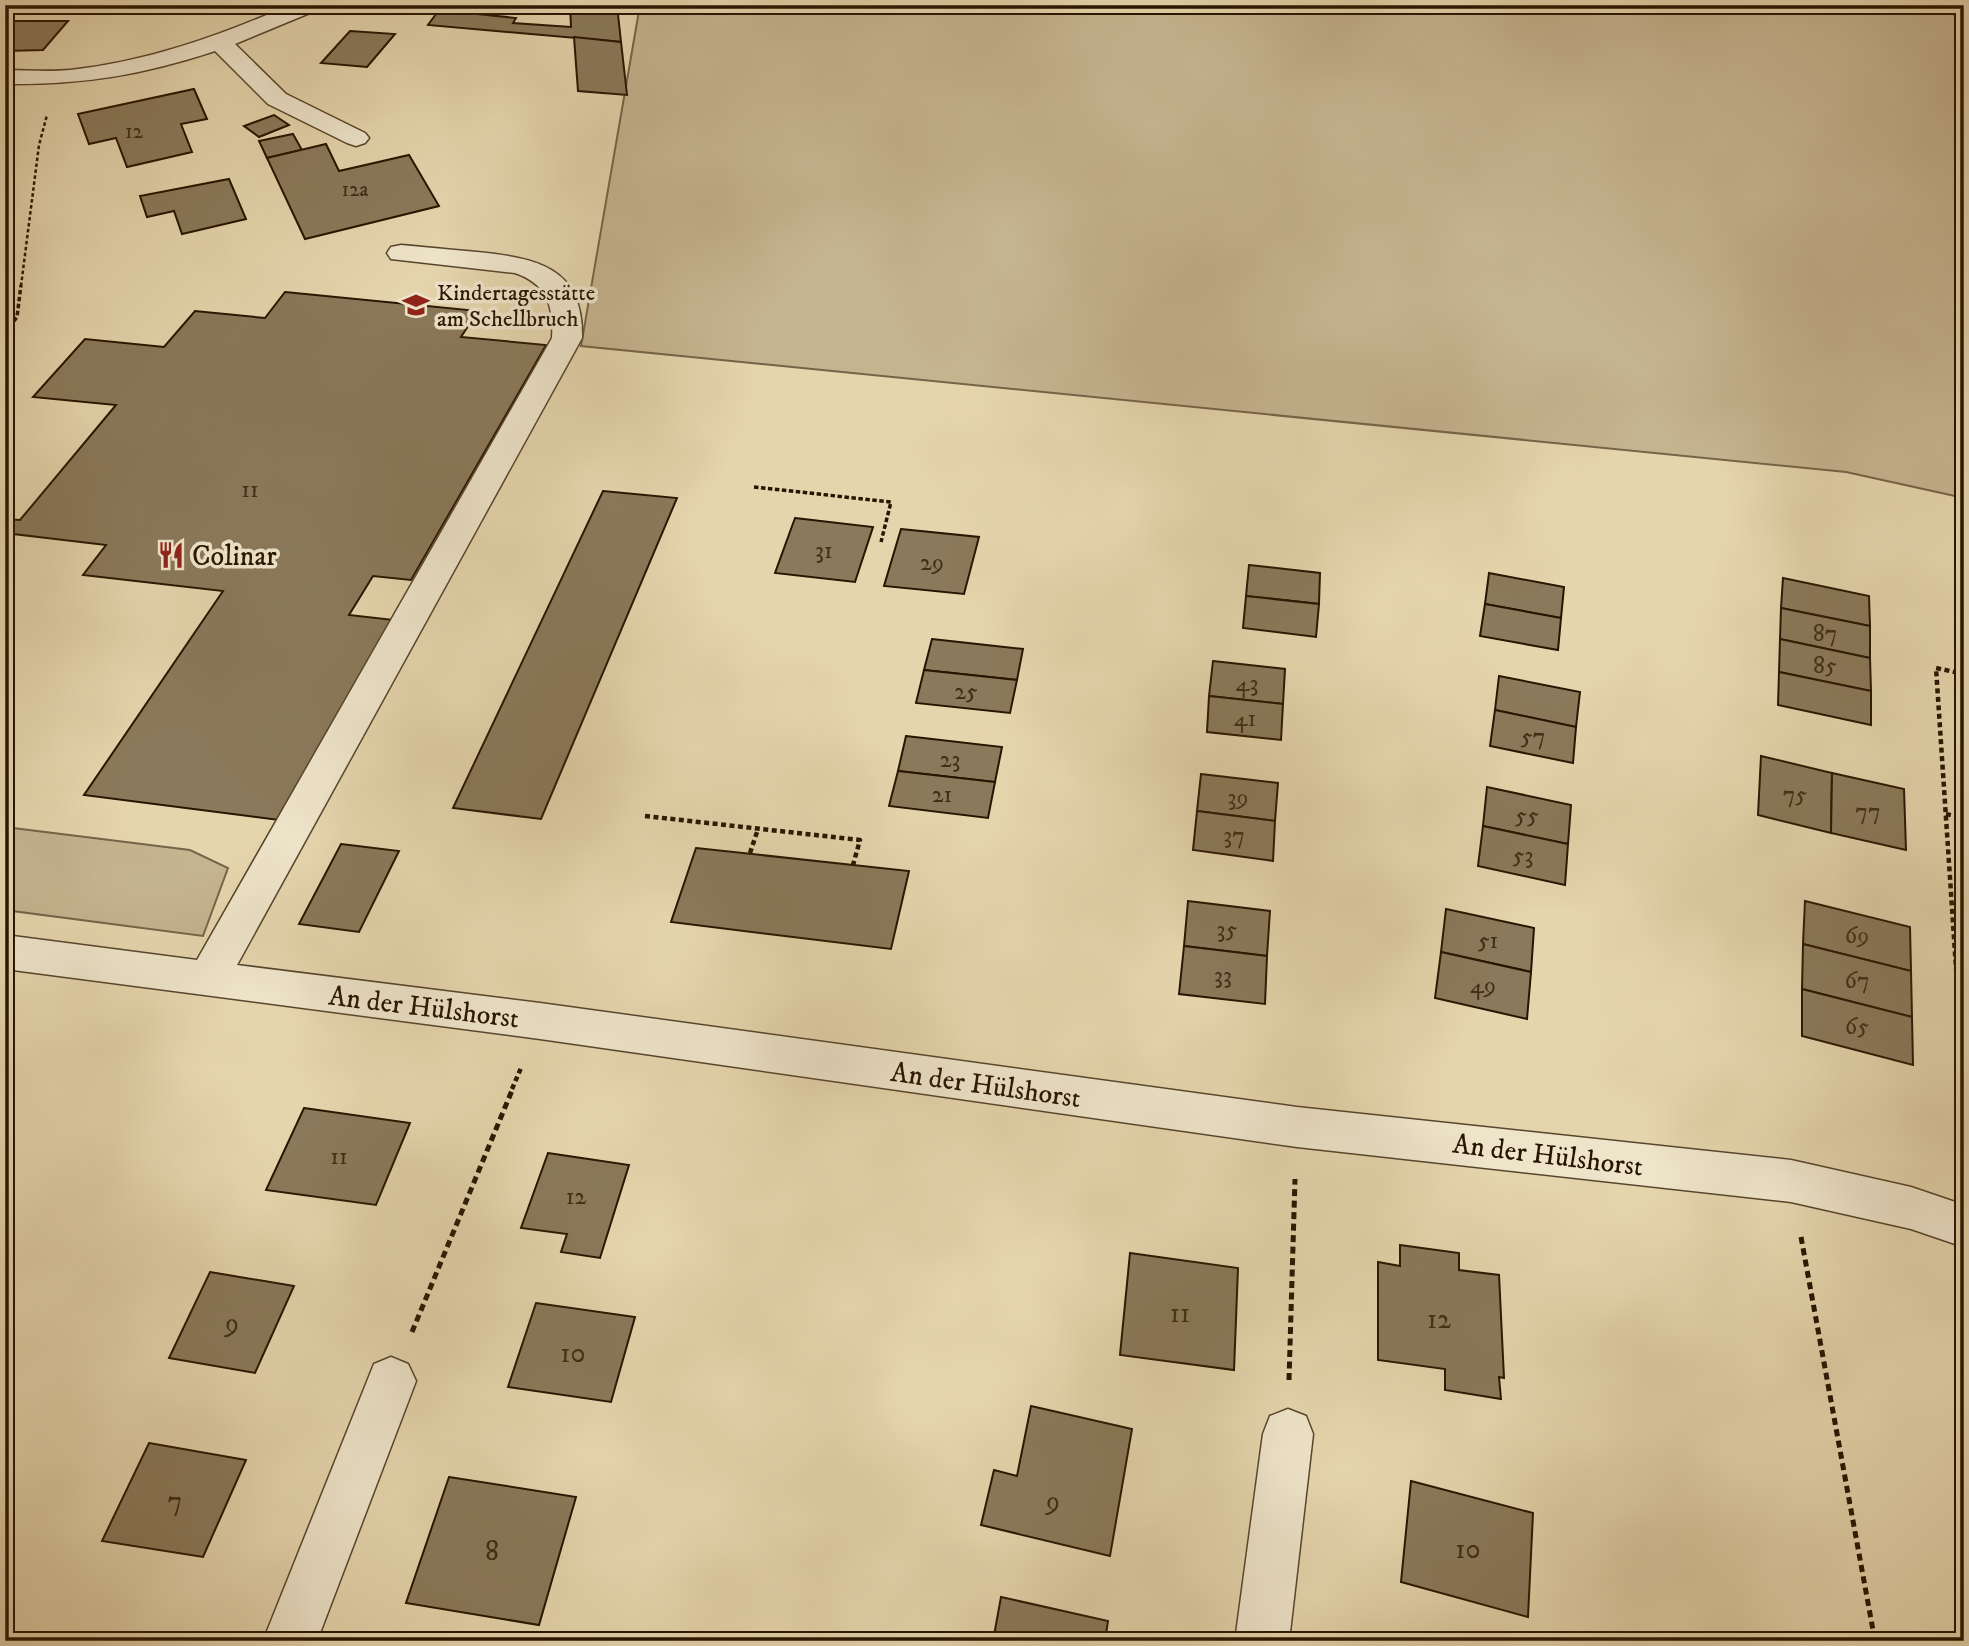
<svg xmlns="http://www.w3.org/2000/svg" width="1969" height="1646" font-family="'IM FELL DW Pica',serif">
<rect width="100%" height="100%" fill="#e5d5ad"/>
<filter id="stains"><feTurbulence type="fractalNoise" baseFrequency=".00286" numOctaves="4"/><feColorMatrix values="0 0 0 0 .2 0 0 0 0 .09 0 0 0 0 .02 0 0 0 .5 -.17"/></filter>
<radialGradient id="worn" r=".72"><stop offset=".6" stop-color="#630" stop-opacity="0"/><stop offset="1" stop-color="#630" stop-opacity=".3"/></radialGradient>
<g fill="#c5b490" stroke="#766448" stroke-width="2">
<polygon points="640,5 1964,5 1964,498 1846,472 581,346"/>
<polygon points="5,827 190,850 228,868 203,936 5,910"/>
</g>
<g fill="#8a795a" stroke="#281501" stroke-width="2">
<polygon points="570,5 617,5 621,42 428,25 439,10 516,18 513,23 571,27"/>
<polygon points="5,21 68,21 43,50 5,51"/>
<polygon points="350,31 395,34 367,67 321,63"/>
<polygon points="574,37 621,42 627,95 578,91"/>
<polygon points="194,89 207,119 181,124 192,152 127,167 116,138 89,144 78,114"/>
<polygon points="274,115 289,125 259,137 244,126"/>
<polygon points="293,134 302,150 267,158 259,141"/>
<polygon points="326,144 339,171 409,155 439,206 305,239 267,158"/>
<polygon points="229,179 246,219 182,234 174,211 147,217 140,196"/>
<polygon points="285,292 478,311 461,337 546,345 411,580 373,576 349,615 394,620 279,820 84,795 223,591 83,575 106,545 5,533 5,519 20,520 116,405 33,397 85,339 164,347 195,311 265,318"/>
<polygon points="603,491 677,498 541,819 453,808"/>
<polygon points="795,518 873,527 855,582 775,573"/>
<polygon points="901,529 979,537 964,594 884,586"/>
<polygon points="1249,565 1320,573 1319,604 1246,596"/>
<polygon points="1489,573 1564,587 1561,618 1485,604"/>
<polygon points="1783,578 1869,596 1870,626 1781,608"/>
<polygon points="1246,596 1319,604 1316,637 1243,628"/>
<polygon points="1485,604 1561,618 1558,650 1480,636"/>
<polygon points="1781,608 1870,626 1870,658 1780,639"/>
<polygon points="932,639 1023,649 1017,680 924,670"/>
<polygon points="1780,639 1870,658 1871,691 1779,672"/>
<polygon points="1213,661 1285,669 1283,704 1209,696"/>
<polygon points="924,670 1017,680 1010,713 916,703"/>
<polygon points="1779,672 1871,691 1871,725 1778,705"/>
<polygon points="1499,676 1580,692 1576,727 1495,710"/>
<polygon points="1209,696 1283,704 1281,740 1207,732"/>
<polygon points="1495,710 1576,727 1573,763 1490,746"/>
<polygon points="906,736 1002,747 995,782 898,771"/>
<polygon points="1761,756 1832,773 1831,833 1758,815"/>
<polygon points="898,771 995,782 988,818 889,806"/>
<polygon points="1832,773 1904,789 1906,850 1831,833"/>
<polygon points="1201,774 1278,783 1275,821 1197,811"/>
<polygon points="1487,787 1571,805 1568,844 1483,826"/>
<polygon points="1197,811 1275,821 1273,861 1193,850"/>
<polygon points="1483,826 1568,844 1565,885 1478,866"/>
<polygon points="341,844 399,851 359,932 299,924"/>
<polygon points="696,848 909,871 891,949 671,922"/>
<polygon points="1188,901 1270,911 1267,956 1184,946"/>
<polygon points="1805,901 1910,927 1911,971 1803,944"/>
<polygon points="1446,909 1534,928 1531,972 1441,952"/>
<polygon points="1803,944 1911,971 1912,1017 1802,989"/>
<polygon points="1184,946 1267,956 1265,1004 1179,994"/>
<polygon points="1441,952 1531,972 1527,1019 1435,998"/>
<polygon points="1802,989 1912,1017 1913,1065 1802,1036"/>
<polygon points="304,1108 410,1123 376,1205 266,1190"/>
<polygon points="548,1153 629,1165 600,1258 561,1252 567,1234 521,1228"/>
<polygon points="1400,1245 1459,1253 1459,1270 1499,1275 1504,1378 1499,1377 1501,1399 1445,1390 1445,1369 1378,1360 1378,1262 1400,1266"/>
<polygon points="1130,1253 1238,1268 1234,1370 1120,1355"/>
<polygon points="210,1272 294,1286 255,1373 169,1358"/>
<polygon points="536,1303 635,1317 611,1402 508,1387"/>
<polygon points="1031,1406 1132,1429 1110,1556 981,1525 994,1470 1017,1476"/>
<polygon points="149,1443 246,1460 203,1557 102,1541"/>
<polygon points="449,1477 576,1497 539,1625 406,1603"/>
<polygon points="1411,1481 1533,1513 1528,1617 1401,1582"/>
<polygon points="1001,1597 1108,1621 1105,1641 993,1641"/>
</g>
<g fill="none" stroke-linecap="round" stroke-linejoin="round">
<defs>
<g id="minor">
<path d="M290 5H320L317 10 235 44 286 94 365 133 369 138 365 143 356 146 347 143 268 104 215 51C142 75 83 85 5 84V70C27 70 48 72 70 70 146 62 219 36 290 5Z"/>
<path d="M401 245C426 247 451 250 477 252 535 258 584 266 582 338L237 965 540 1003 1297 1107 1791 1160 1911 1187 1964 1205V1247L1911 1229 1791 1202 1297 1147 540 1039 5 969V935L197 960 552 338C554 306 547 284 515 273L391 259 387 253 391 247Z"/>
<polygon points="391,1357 408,1364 416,1381 317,1641 263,1641 374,1364"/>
<polygon points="1288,1409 1306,1416 1313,1434 1289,1641 1235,1641 1263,1434 1270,1416"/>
</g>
</defs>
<use href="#minor" stroke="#57452c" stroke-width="3"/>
<g stroke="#281501" stroke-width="2.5" stroke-dasharray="3.5 2.5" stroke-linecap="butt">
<polyline points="1932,5 1964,19"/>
<polyline points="21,286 39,145 47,115"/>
</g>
<g stroke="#281501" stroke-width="3.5" stroke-dasharray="4.5 2.5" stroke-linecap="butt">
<polyline points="5,332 17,317 21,285"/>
<polyline points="754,487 891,502 881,542"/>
</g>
<g stroke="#281501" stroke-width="4.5" stroke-dasharray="5 3.5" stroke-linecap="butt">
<polyline points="1946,814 1964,818"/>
<polyline points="645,816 860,840 853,865"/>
<polyline points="750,853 758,829"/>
<polyline points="1962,1058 1936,668 1964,674"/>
<polyline points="512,1089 521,1068"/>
</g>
<g stroke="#281501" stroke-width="5" stroke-dasharray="7 4.5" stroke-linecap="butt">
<polyline points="1801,1237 1875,1641"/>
<polyline points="412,1332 513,1088"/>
<polyline points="1289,1380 1295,1179"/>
</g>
<use href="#minor" fill="#eee4ca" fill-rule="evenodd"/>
</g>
<defs>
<symbol id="school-bare" viewBox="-9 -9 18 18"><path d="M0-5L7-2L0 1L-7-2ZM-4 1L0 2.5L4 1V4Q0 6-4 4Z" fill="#8f2418" stroke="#eee4ca" stroke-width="2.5" paint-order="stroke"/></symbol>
<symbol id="restaurant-bare" viewBox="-9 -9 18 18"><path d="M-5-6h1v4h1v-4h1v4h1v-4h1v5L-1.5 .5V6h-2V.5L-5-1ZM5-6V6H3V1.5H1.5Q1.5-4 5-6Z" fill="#8f2418" stroke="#eee4ca" stroke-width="2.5" paint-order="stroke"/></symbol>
</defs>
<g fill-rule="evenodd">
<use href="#school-bare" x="397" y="286" width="38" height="38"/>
<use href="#restaurant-bare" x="152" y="536" width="38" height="38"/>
</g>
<g text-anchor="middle" stroke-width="7" stroke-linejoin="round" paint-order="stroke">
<g font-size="21" fill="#402e17">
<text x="134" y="138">12</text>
<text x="355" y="196">12a</text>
</g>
<g font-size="23" fill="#281501" stroke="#eee4ca" text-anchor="start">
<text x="437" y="300">Kindertagesstätte<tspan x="437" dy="26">am Schellbruch</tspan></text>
</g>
<g font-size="24" fill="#402e17">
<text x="250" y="497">11</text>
<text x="824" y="558">31</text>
<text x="932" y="570">29</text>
<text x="1825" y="641">87</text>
<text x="1825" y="673">85</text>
<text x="1247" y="691">43</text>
<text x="966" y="699">25</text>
<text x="1245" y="726">41</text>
<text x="1533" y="744">57</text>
<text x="950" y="767">23</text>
<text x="942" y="802">21</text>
<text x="1795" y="802">75</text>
<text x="1238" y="805">39</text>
<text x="1868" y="819">77</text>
<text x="1527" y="823">55</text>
<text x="1234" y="843">37</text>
<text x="1523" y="863">53</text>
<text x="1227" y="937">35</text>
<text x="1857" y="943">69</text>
<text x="1488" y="948">51</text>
<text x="1223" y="983">33</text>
<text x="1857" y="988">67</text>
<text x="1483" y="993">49</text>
<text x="1857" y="1034">65</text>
<text x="339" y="1164">11</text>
<text x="576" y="1204">12</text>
</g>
<g font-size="28" fill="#281501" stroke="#eee4ca" text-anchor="start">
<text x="192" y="565">Colinar</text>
</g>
<g font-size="28" fill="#281501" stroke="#eee4ca">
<text transform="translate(424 1006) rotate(7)" y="10">An der Hülshorst</text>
<text transform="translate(986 1084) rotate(8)" y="10">An der Hülshorst</text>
<text transform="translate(1548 1154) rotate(7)" y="10">An der Hülshorst</text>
</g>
<g font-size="28" fill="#402e17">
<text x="1180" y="1322">11</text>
<text x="1439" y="1328">12</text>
<text x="232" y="1332">9</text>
<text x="573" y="1362">10</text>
<text x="175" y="1510">7</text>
<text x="1053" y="1510">9</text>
<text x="1468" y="1558">10</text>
<text x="492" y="1560">8</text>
</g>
</g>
<rect width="1969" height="1646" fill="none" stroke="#e5d5ad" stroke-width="28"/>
<rect x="7" y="7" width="1955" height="1632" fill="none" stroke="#281501" stroke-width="3.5"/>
<rect x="14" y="14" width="1941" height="1618" fill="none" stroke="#281501" stroke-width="2"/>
<rect width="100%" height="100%" filter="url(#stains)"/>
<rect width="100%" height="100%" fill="url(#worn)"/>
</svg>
